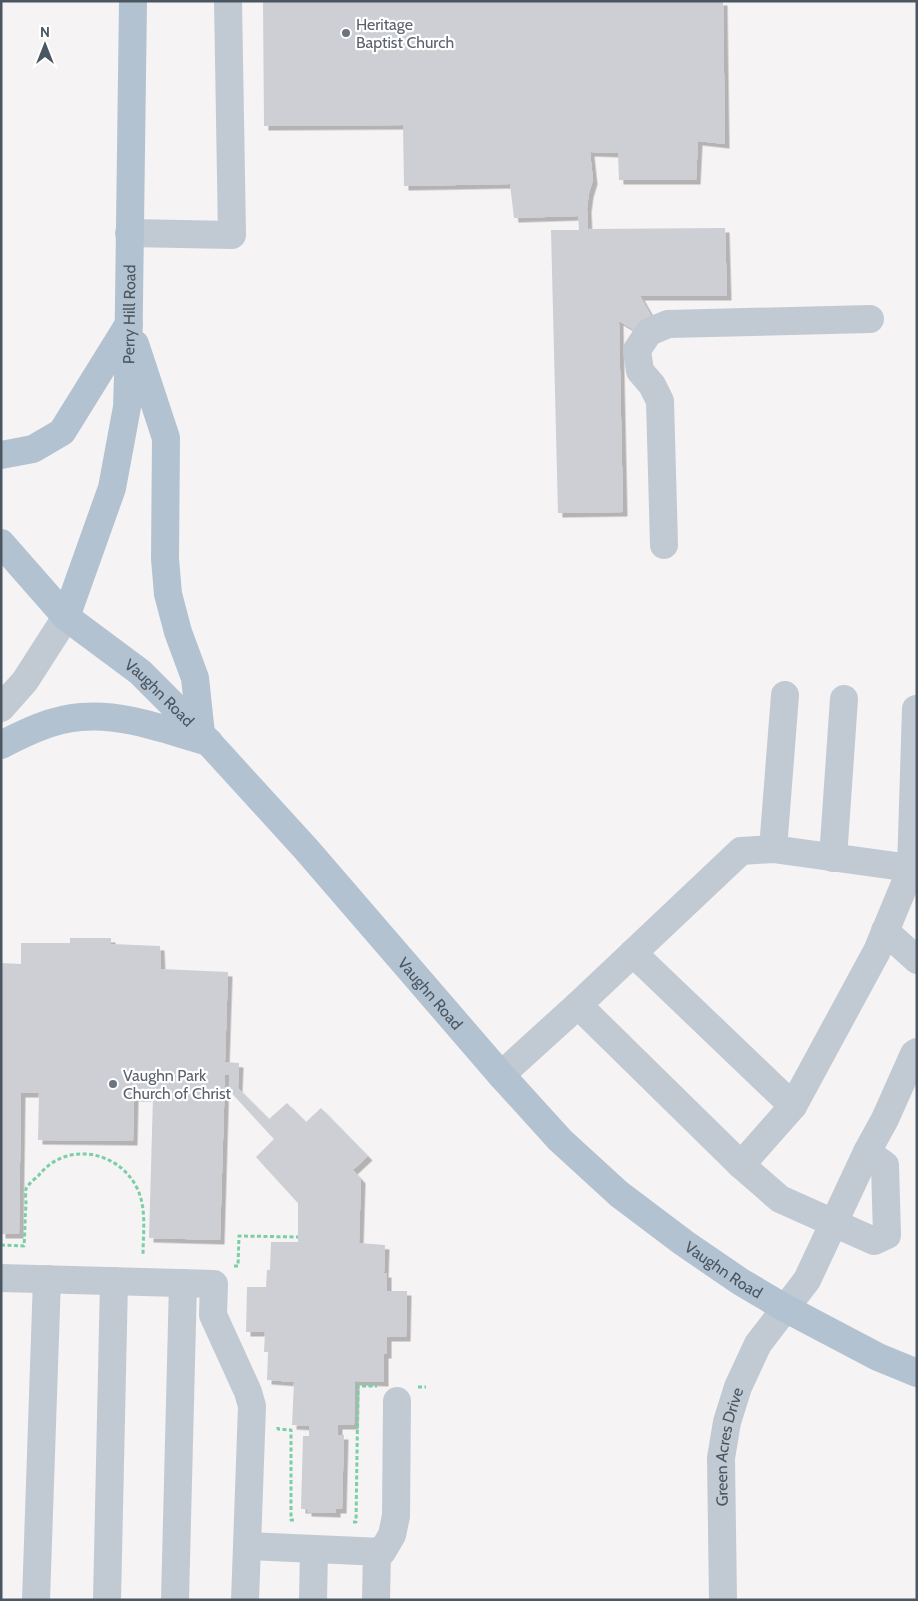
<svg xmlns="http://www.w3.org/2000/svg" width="918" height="1601" font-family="Cabin,sans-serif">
<defs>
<filter id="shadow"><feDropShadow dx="4.5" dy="4.5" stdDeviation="0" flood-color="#0004"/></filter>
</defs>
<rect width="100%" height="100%" fill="#f5f3f3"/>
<g fill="#cdcfd5" filter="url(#shadow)">
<polygon points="263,1 723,1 725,144 698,141 696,180 619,180 618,153 590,152 593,180 589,193 587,208 588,229 725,228 727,296 640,296 653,319 639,333 619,321 623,512 558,513 551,230 579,230 578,216 514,218 510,184 404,186 403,125 264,126"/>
<polygon points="70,938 111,938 111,944 160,946 161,969 228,972 225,1062 239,1063 238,1088 269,1119 287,1103 306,1122 321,1108 368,1156 353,1170 361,1179 359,1243 385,1245 384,1273 387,1273 387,1291 407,1291 406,1337 387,1337 387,1354 384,1354 384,1382 355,1381 354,1425 338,1425 338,1435 344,1435 342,1509 336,1509 336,1513 307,1512 307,1509 301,1509 303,1436 309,1436 309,1426 292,1425 294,1382 267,1380 268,1352 264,1352 265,1332 246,1332 247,1287 266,1287 267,1270 270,1270 271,1242 298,1242 298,1203 256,1157 274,1139 229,1090 229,1075 225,1075 220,1240 149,1238 153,1097 134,1097 133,1141 38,1140 39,1093 21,1093 19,1234 1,1234 1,963 21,964 21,943 70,943"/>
</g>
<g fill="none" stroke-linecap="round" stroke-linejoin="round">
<g stroke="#7ad0a6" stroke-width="3" stroke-dasharray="4 2.5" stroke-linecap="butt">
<path d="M1 1245 24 1246C25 1232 25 1218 26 1204 26 1200 25 1193 26 1189 28 1184 35 1179 39 1175 66 1141 118 1150 137 1188 147 1208 143 1234 143 1256"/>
<polyline points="234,1266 238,1266 239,1236 298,1237"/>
<polyline points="418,1387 426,1387"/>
<polyline points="278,1427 278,1429 291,1430 291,1520 294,1520"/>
<polyline points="353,1522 356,1522 358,1386 377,1386"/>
</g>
<g stroke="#c1cad2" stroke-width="28">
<polyline points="129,233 232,235 228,1"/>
<polyline points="664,545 660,401 652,385 640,371 637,350 649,332 668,324 870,319"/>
<polyline points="1,708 25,681 66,617"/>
<polyline points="773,849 785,695"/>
<polyline points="833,858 844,699"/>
<polyline points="885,931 917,960"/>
<polyline points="633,953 793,1106"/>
<polyline points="578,1005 741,1165 780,1199 874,1241 887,1235 885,1165 867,1152"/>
<polyline points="501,1075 578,1005 741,851 773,849 917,869"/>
<polyline points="741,1165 793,1106 877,951 911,869 916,709"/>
<polyline points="1,1278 214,1284 213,1315 248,1392 252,1406 247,1546 382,1552 392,1535 396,1516 397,1401"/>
<polyline points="36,1600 47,1279"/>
<polyline points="107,1600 114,1281"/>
<polyline points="175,1600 183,1283"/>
<polyline points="245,1600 247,1546"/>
<polyline points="313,1600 314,1549"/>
<polyline points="376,1600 377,1551"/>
<path id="s1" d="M723 1600 721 1458 727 1422 738 1387 758 1344 807 1280 867 1152 885 1119 914 1054 917 1052"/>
</g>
<g stroke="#b3c2d1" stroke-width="28">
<polyline points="135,344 166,438 165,559 168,594 178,632 195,678 201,734"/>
<polyline points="1,455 33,449 62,432 129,324"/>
<path id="s2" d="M1 543 66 617 140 672 191 723 306 849 501 1075 560 1140 619 1194 684 1243 741 1282 785 1308 878 1357 917 1373"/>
<path id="s3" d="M66 617 112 488 127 407 128 376 133 1"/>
<path d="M1 745C26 732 53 719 81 717 124 713 168 731 209 742"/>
</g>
</g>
<g fill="#6b7280" stroke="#fff" stroke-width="2">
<circle cx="346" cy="33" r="5"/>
<circle cx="113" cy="1084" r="5"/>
</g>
<g text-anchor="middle" stroke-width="4.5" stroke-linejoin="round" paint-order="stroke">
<g font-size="16" fill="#5b616d" stroke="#fff" text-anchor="start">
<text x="356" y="30">Heritage<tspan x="356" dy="18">Baptist Church</tspan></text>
<text x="123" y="1081">Vaughn Park<tspan x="123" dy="18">Church of Christ</tspan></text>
</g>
<g font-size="16" fill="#4a5661" stroke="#fff">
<text dy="6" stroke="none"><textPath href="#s3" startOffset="312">Perry Hill Road</textPath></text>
<text dy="6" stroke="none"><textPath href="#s2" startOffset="219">Vaughn Road</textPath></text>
<text dy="6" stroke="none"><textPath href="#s2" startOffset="624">Vaughn Road</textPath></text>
<text dy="6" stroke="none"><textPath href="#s2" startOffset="1029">Vaughn Road</textPath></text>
<text dy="6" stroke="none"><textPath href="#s1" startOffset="154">Green Acres Drive</textPath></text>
</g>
</g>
<rect width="918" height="1601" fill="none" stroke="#4a5661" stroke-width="5"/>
<g transform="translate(45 45)" stroke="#ffffff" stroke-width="4" paint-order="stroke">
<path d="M0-4L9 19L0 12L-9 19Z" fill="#4a5661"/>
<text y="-8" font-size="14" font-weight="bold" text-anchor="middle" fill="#4a5661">N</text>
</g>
</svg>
